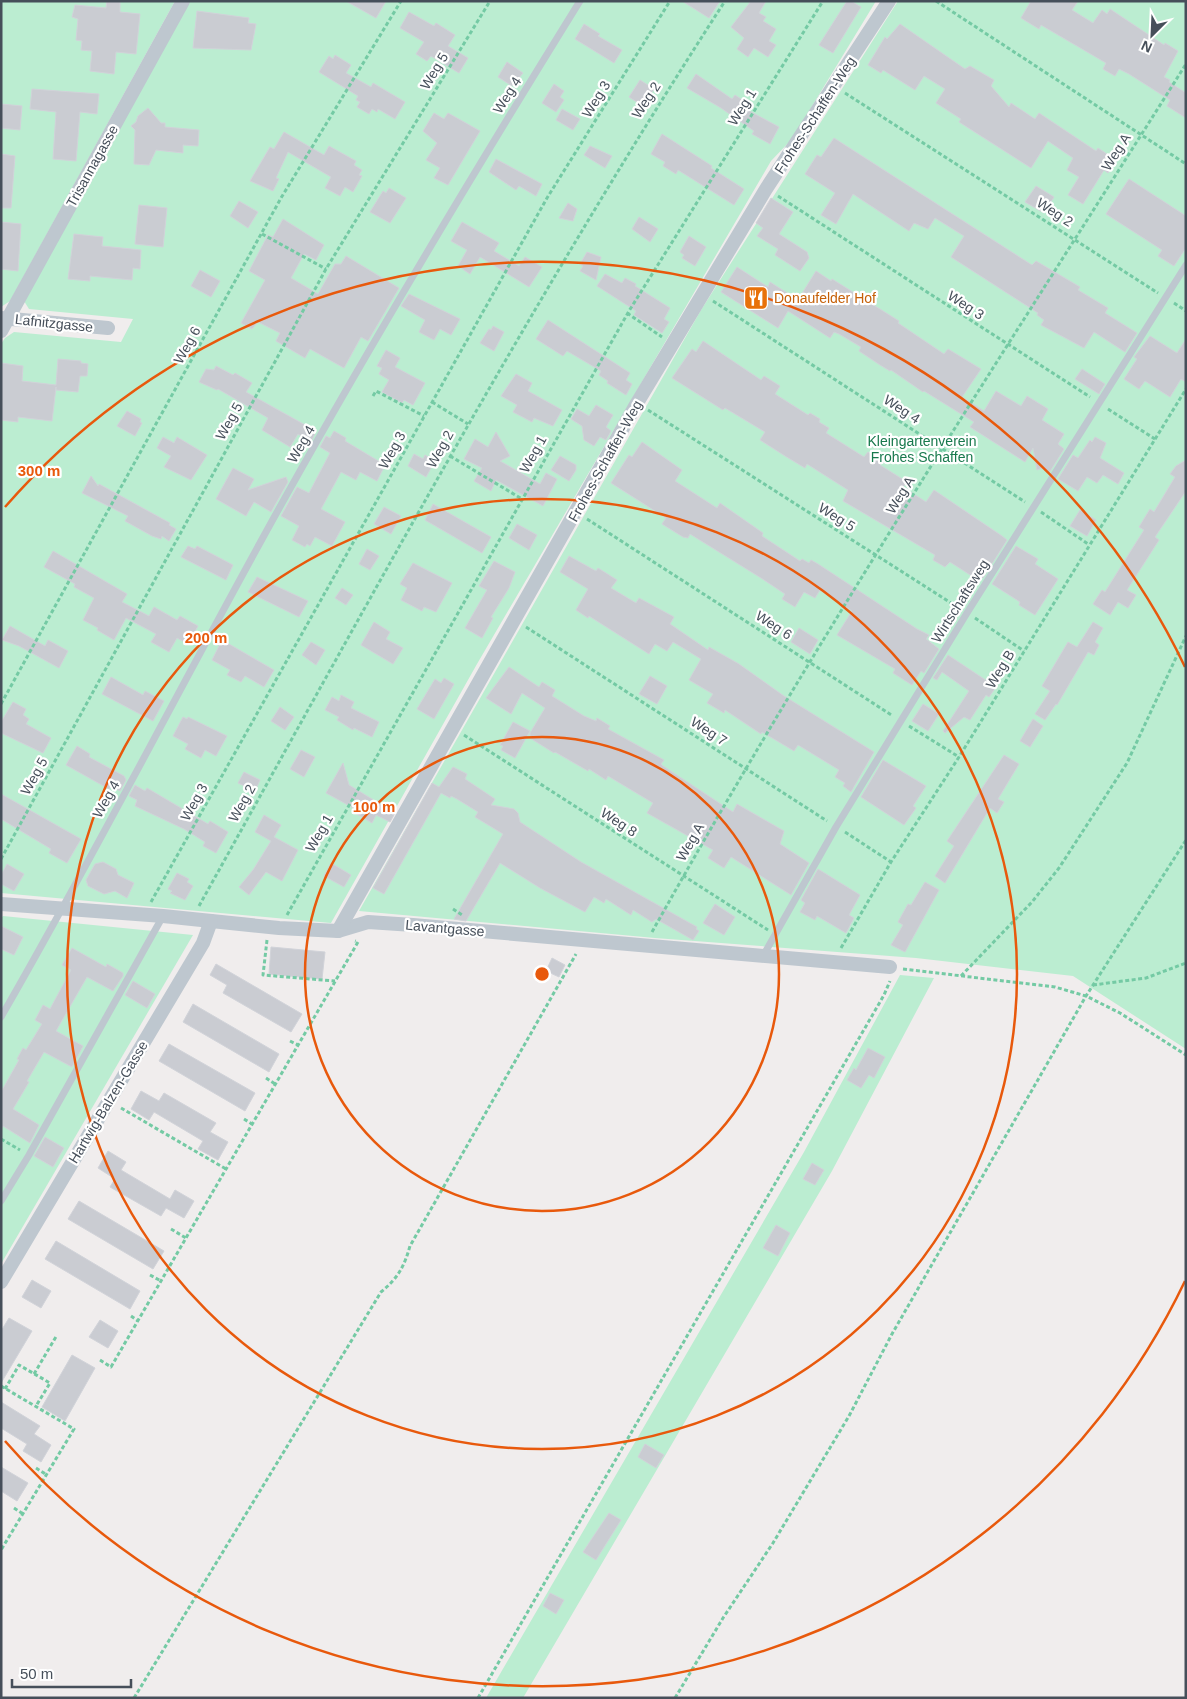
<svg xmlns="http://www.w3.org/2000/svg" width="1187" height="1699" font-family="Arial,sans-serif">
<rect width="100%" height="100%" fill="#f0eded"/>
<g fill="#bbedd1">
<polygon points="1,1 175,1 10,301 1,307"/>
<polygon points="189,1 876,1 792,139 771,161 477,664 331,923 1,893 1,344 5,338 14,332 121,342 133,319 29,309 24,301"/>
<polygon points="898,1 1186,1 1186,1049 1073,976 916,958 655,938 359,911 701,310"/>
<polygon points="3,916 193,935 1,1264 1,918"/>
<polygon points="900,975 934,978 832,1171 523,1698 486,1698 804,1152"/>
</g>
<g fill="#caccd2" stroke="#d1d3d9">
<polygon points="107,1 120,1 120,12 140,14 136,54 116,52 114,74 90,71 92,51 81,50 82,41 76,40 78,19 72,17 75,5 106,8"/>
<polygon points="346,1 386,1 376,18"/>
<polygon points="682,1 720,1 709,18"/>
<polygon points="751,1 766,1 759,13 766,17 763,21 776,29 769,41 776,45 768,57 754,48 748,57 737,49 744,38 731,27"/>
<polygon points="847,1 851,1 861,7 833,53 819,45"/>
<polygon points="1031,1 1078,1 1072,10 1093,23 1102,10 1107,14 1110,9 1164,45 1165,43 1178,51 1164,77 1170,80 1169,82 1186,93 1186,118 1167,106 1170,100 1129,74 1119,69 1115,76 1103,69 1106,63 1041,25 1039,29 1021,18"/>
<polygon points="197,11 249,18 248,23 256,24 251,50 193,48"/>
<polygon points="409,12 434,26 436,23 455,35 448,46 468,58 459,73 431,56 427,61 416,54 424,42 400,28"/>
<polygon points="584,24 600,34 598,36 622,50 614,63 575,39"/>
<polygon points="900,24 965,69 970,66 994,80 991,86 1009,107 1011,103 1035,119 1039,113 1096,151 1098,148 1117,161 1108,173 1104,170 1083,204 1068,195 1079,177 1067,170 1073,158 1048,141 1031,168 959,122 961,119 936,103 945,89 924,76 915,90 883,70 881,73 868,65 885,37 887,39"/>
<polygon points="335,55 351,65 346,73 371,87 373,83 405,102 395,119 378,109 377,112 372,109 369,114 357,107 360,102 356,100 358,96 319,72 329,56 333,59"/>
<polygon points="507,62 523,73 512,86 498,77"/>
<polygon points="696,74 732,99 735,95 747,103 744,108 779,127 770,144 752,134 754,131 721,108 687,88"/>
<polygon points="640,80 654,89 643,106 629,97"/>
<polygon points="554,84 564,91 560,97 564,100 556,112 542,103"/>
<polygon points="32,89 99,94 97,114 80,112 76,161 53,159 56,112 30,109"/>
<polygon points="1,104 22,106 20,130 1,128"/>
<polygon points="148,108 161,123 165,123 165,127 199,130 198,146 183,145 183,153 156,150 149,165 134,164 135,130 131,126 136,122 138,116"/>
<polygon points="562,109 580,119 573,130 556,120"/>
<polygon points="434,113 444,119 448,113 480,131 448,185 434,178 440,168 426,160 437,143 423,131"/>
<polygon points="284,132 324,155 329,146 356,161 354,165 362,170 359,175 362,176 353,192 345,187 340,196 325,188 331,177 288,152 276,178 279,179 273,191 250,181 270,147 274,149"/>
<polygon points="662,134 712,166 711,168 744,189 734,205 678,170 676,174 663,166 665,162 651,154"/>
<polygon points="834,138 1032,265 1036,261 1080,287 1078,290 1108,308 1105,313 1137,333 1125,352 1094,332 1084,348 1041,325 1044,320 1037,315 1038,313 951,257 964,236 935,218 928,229 914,223 909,231 853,194 836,224 821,215 835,193 805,174 817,155 821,157"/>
<polygon points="590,146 612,156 605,168 584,155"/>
<polygon points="1,154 15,156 11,208 1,208"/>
<polygon points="496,159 542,184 536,196 519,186 516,190 489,172"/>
<polygon points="1129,179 1186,216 1186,248 1174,266 1158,256 1162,250 1106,214"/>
<polygon points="1036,186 1054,197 1044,213 1025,202"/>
<polygon points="389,188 406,198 390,223 370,212 383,191 386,193"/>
<polygon points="771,198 793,212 779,234 807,252 809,258 800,271 775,255 778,249 757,236 763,228 756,223"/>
<polygon points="239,201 258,212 248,228 230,216"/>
<polygon points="568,203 577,209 573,221 559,218"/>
<polygon points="139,205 167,208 163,247 135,244"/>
<polygon points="639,217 658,229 650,242 632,229"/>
<polygon points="283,219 324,245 316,260 304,254 291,278 318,294 335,264 341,264 346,256 399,288 368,341 361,337 344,368 310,349 305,358 276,341 280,333 258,322 252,329 241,323 265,280 249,271 268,235 273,237"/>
<polygon points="1,222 21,224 18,271 1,269"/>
<polygon points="462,222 499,243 494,251 519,266 525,257 542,267 529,287 480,257 470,274 458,266 467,250 451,241"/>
<polygon points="74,234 103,237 102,246 141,250 140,269 133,268 132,280 90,276 90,281 68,279"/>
<polygon points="689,236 706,247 695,266 682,258 684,255 680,252"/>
<polygon points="587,252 601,257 596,280 580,271 583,266 580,264"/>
<polygon points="737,267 768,287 770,282 798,300 816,271 831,281 832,279 899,321 898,323 944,354 948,349 981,369 962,397 984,411 996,391 1021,406 1027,396 1048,409 1042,420 1064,434 1058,444 1064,449 1049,473 1042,468 1037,470 1033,448 1025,462 970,427 974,422 924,391 923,392 891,370 890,371 880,365 859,351 861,347 839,334 834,332 830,338 788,311 778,328 721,292"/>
<polygon points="200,270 220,281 211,297 191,286"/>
<polygon points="605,274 622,283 625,278 636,284 635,286 670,308 664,319 669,322 662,333 634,315 636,311 597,286"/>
<polygon points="409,294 460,319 451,335 440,329 434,340 419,332 425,320 401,306"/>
<polygon points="548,320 630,373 626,380 632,384 626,395 607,383 608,381 599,375 601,371 567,351 563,356 536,339"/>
<polygon points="493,326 504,332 494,351 480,343 489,329 491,330"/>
<polygon points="1150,336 1177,353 1186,339 1186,382 1181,379 1170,397 1145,381 1139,389 1124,379 1137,359 1134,357"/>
<polygon points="703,341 761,380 764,376 780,386 775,394 808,415 810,413 820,419 819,422 829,428 826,433 864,457 868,452 883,462 880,465 907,482 903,487 926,502 934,490 1002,536 1007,540 983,578 980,577 978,580 950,562 945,567 933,560 935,555 843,501 848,490 807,464 805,468 785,456 760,440 765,432 725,408 723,410 672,378 692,349 696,352"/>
<polygon points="386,350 400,358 395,367 425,383 413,405 404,400 402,403 382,392 389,380 379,374 382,368 377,366"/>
<polygon points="58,359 81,361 81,363 88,364 87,376 80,376 78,392 56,390 56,387 52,421 18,417 18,422 1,420 1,363 23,366 22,381 56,385"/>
<polygon points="216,366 233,375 235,373 252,383 246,392 316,431 311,442 298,434 290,447 262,430 268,418 218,389 217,390 199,382 206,369 214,370"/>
<polygon points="1082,369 1105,384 1099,394 1075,379"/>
<polygon points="516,374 532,383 528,391 562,410 553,426 534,418 532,422 513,412 517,405 501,396"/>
<polygon points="596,405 613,415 606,427 611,431 606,440 600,437 594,446 584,440 582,426 571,419 577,409 589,416"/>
<polygon points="127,411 141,419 140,422 142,423 135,436 117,426"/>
<polygon points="334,431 346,438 345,441 385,465 377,481 360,472 356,480 341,472 321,509 345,522 332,546 315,537 310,546 307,544 305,547 292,540 299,526 281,516 297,487 309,493 330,453 320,447 326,436 330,438"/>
<polygon points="496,432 510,456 500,461 540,484 546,473 557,479 543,506 496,480 491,491 474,481 482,468 464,459 475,439 488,447"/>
<polygon points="163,437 174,443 177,437 207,455 191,480 164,467 171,456 157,448"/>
<polygon points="1095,437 1106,443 1100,458 1124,473 1118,484 1103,475 1097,483 1087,477 1078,491 1058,479 1073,455 1078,458 1090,440 1092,442"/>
<polygon points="642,442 682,470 675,481 717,508 720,503 763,533 762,536 800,561 802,559 809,563 811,560 818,564 917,629 929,635 926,639 939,649 924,673 921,671 912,685 893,673 895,669 837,635 852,611 820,590 815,598 804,592 795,607 782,599 785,594 761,578 690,534 688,538 683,537 662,524 666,518 611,483 629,455 632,457"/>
<polygon points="414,454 423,459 425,455 435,461 426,477 408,466"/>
<polygon points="560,456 576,465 576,470 569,481 551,470"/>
<polygon points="1186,460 1186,491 1155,537 1159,540 1127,590 1136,595 1128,608 1118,602 1110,615 1093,604 1102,590 1105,592 1144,530 1139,527 1150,509 1154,512 1175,477 1170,474 1176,466"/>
<polygon points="233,468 254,479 248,490 286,477 288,482 271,512 254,502 246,516 216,499"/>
<polygon points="91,476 98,486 99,484 170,523 169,525 176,529 169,541 162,536 161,539 152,536 125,521 128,516 82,493"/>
<polygon points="433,504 491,537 482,553 425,520"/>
<polygon points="384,507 401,516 391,534 374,524"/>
<polygon points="1080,510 1096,520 1087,536 1070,526"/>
<polygon points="517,524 537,535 529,550 509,538"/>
<polygon points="188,546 195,549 197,546 233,565 226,580 181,557"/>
<polygon points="1016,546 1038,559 1035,564 1058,579 1035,615 1019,605 1020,602 992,584"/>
<polygon points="367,549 379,556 370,570 359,564"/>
<polygon points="53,551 127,594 122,602 149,616 154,607 177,620 180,616 198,626 188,644 177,638 169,652 151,642 156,634 126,618 114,640 97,630 98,628 83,620 94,598 74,587 75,584 44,567"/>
<polygon points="569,556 596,571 598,568 617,580 611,588 636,603 639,598 674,617 670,624 708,650 709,647 739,664 784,696 874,752 851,792 843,786 845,783 835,777 839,770 798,745 794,751 762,732 761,734 725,710 724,713 707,703 713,694 689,680 701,659 673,642 667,651 655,644 649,654 589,616 588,618 576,610 588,589 560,572"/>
<polygon points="494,561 515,572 509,588 491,617 493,618 482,638 465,628 487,590 479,586"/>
<polygon points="413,563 452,583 436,612 424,607 422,611 401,600 407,588 400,584"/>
<polygon points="257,577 308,601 299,617 248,592"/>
<polygon points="342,588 353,595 346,605 335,598"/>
<polygon points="374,622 390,632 386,639 403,648 393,664 361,645"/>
<polygon points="1093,622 1103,628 1095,642 1099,645 1094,655 1088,652 1057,705 1056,704 1045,720 1035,714 1050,691 1042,686 1068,642 1077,647"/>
<polygon points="10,626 45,646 48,640 68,651 59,668 19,646 2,640"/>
<polygon points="799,628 818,640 810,654 791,642"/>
<polygon points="222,640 274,670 264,687 245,676 241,682 227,675 230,670 212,660"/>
<polygon points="311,642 325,650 316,665 302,655"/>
<polygon points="948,655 996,687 989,697 986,695 970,720 964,717 945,733 943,731 969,691 942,672 937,680 933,678"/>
<polygon points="509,667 539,687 542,682 555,690 552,696 584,716 596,721 597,718 610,726 608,729 664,760 661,764 663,766 733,812 737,804 784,831 780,844 809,863 791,895 731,857 724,868 708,858 713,850 647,813 653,803 608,776 606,780 589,769 588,771 555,752 554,753 530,738 530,733 545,708 522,693 511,714 486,698"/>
<polygon points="650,676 667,686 657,704 639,694"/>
<polygon points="111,677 143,695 145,691 164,701 153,721 102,694"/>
<polygon points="444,678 454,684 434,719 417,709 435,679 441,683"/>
<polygon points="341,695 354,702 351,708 379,722 372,737 354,728 353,730 337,720 339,717 325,710 332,697 339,701"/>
<polygon points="13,702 26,709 23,715 29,719 26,724 51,738 43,753 1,733 1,722"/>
<polygon points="923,704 939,714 928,731 912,721"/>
<polygon points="280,707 294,717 285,730 271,721"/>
<polygon points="183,717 187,719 188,717 227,736 216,756 205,750 201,758 185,749 188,744 173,736"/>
<polygon points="1033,719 1043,726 1030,747 1020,741"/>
<polygon points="513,722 530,731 515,758 501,750 503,746 500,745"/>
<polygon points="77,746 90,754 89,757 124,776 126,780 120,791 111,786 109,789 66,765"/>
<polygon points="301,750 315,757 304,777 290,769"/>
<polygon points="1004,755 1019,764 998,799 1004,802 997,813 990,808 945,883 935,876 954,846 947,841"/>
<polygon points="883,760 926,786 913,806 916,808 904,825 861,797"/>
<polygon points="343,763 349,785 395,813 390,822 376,815 372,823 355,813 357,810 326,793"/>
<polygon points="453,767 467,774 465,779 495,799 491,805 514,809 518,813 520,822 581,862 697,927 696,929 699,931 693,940 656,919 652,922 633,910 631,915 606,899 604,903 594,897 585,912 540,888 500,863 466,921 454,919 503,834 475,817 478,812 457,799 451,796 450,798 441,793 384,894 373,888 432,783 439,787"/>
<polygon points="244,772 260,780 255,791 238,783"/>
<polygon points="135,785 145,791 147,788 208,824 210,821 228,832 216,853 203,846 205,842 184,829 135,806 137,800 129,796"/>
<polygon points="1,794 81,839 67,863 49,853 51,849 1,819"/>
<polygon points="264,815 281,825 274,837 298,850 282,881 266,872 249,895 239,887 253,870 271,841 255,832"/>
<polygon points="103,862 116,869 118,875 134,883 127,898 115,891 104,894 88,886 86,880 95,864"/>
<polygon points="331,863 351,875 344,887 324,876"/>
<polygon points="7,864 24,874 14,891 1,884 1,875"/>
<polygon points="818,869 860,895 849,915 854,918 846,933 817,916 815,920 800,912 805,903 801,900"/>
<polygon points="177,873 189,879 187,882 193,886 185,900 170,893 172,891 168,889"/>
<polygon points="925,882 939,890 905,952 891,945 903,925 898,922 908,904 911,905"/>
<polygon points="715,904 735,917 724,935 703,923"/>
<polygon points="1,926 23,937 14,955 1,949"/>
<polygon points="271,947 325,952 322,979 269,974"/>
<polygon points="72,948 106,967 107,964 123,973 123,976 113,991 87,977 56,1031 83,1046 72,1067 44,1052 27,1081 29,1082 13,1109 39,1125 30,1143 3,1126 1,1130 1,1092 19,1060 17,1059 23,1048 26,1050 42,1024 35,1020 43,1005 50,1009 71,970 62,965"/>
<polygon points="552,958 565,965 559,977 546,971"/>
<polygon points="216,964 302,1014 291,1032 223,993 227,985 210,975"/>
<polygon points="133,981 155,994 147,1008 125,995"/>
<polygon points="193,1004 279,1054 269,1072 183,1022"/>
<polygon points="169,1044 255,1093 245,1111 159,1061"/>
<polygon points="868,1048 885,1057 874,1078 869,1075 861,1088 847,1080 854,1068 856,1070"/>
<polygon points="141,1091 159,1101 164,1093 216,1123 210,1132 228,1142 218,1160 198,1149 203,1141 154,1112 149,1120 131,1109"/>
<polygon points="45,1137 64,1148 53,1167 34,1156"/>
<polygon points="108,1151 126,1162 121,1170 170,1199 175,1190 194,1201 184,1218 166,1208 161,1216 110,1187 115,1179 98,1168"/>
<polygon points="812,1163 824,1170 815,1185 803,1179"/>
<polygon points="79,1201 164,1251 153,1269 68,1219"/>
<polygon points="776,1225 790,1233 778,1256 763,1248"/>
<polygon points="56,1241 140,1291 130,1309 45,1259"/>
<polygon points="32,1280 51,1291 41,1308 22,1297"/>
<polygon points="9,1318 32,1331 1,1383 1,1331"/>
<polygon points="100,1320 118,1331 108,1348 89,1337"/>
<polygon points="72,1355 95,1368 65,1421 42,1407"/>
<polygon points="1,1402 40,1426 34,1434 51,1445 41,1462 23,1451 27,1444 1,1428"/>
<polygon points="645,1444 664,1455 656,1468 638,1457"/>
<polygon points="1,1467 28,1483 17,1501 1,1491"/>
<polygon points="609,1513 621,1520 596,1560 583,1552"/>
<polygon points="550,1593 564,1600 556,1614 543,1606"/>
</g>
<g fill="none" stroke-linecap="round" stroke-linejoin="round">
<g stroke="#74caa4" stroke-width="3" stroke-dasharray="4 2.5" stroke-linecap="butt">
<polyline points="936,1 1186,164"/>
<polyline points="845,93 1158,293"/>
<polyline points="778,196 1090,397"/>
<polyline points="262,234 326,269"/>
<polyline points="713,301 1025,502"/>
<polyline points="1174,303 1186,311"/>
<polyline points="627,313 662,337"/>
<polyline points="373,396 376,391 424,416"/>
<polyline points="432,402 468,424"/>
<polyline points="1108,409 1155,439"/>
<polyline points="648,410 959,608"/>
<polyline points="450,456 522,499"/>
<polyline points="1041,512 1088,544"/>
<polyline points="587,519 893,716"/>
<polyline points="975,618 1024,651"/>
<polyline points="526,627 827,821"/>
<polyline points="1,704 281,198 401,1"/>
<polyline points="909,726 959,757"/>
<polyline points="464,735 768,930"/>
<polyline points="845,832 891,862"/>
<polyline points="1,859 326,269 490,1"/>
<polyline points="151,902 547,198 670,1"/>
<path d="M199 906C369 601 535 294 725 1"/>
<polyline points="453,909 462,915"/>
<polyline points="287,915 629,311 823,1"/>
<path d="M652 932C818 635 1005 351 1186 64"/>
<polyline points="267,940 263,975 335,981"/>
<polyline points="841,948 891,862 959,757 1186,389"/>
<polyline points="903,969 1055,987 1086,996 1120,1013 1186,1055"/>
<polyline points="961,976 1032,902 1059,868 1127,763 1186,636"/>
<polyline points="1093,985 1146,978 1186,963"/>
<polyline points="290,1041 298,1045"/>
<polyline points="266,1078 275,1084"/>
<polyline points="121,1108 226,1169"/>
<polyline points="244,1119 252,1124"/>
<polyline points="1,1139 20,1150"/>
<polyline points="171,1229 186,1238"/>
<polyline points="150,1275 161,1281"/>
<polyline points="131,1316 138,1321"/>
<polyline points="100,1360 111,1367 358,942 355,941"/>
<polyline points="34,1374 57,1335"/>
<polyline points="1,1386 74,1429 1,1550"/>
<polyline points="5,1389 19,1365 50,1383 36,1406"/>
<polyline points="36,1468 47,1475"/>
<polyline points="14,1508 23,1514"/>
<path d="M134 1698 381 1292C398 1278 404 1267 410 1246L576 954"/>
<polyline points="478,1698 884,995 890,981"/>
<polyline points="675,1698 723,1618 773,1543 849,1416 892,1334 1086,996 1186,840"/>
</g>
<g stroke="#bec7cf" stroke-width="7">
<polyline points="763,956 836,827 967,613 1186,265"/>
<path d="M1 1017C100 846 189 669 286 496 380 328 479 164 580 1"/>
<polyline points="1,1201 29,1155 163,916"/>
</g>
<g stroke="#bec7cf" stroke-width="14">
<polyline points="1,318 108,328"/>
<polyline points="1,331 183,1"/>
<polyline points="1,904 163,916 279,928 338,931 368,922 413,925 890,967"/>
<polyline points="338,931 637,403 766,189 889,1"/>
<polyline points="1,1282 203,943 211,921"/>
</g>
</g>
<g fill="none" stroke="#e8590c" stroke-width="2.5">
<circle cx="542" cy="974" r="237"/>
<circle cx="542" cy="974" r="475"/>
<path d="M1185 1281A712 712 0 0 1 5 1441M5 507A712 712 0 0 1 1185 667"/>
</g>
<defs>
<symbol id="restaurant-square" viewBox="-11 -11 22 22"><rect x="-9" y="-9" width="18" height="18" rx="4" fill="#e8710a" stroke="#fff"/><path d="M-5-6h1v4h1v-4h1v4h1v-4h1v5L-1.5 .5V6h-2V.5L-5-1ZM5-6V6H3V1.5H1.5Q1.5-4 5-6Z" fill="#fff"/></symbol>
</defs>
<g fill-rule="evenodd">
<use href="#restaurant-square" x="742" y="284" width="28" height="28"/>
</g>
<g text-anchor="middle" stroke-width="4.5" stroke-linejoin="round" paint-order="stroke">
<g font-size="14" fill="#464f5a" stroke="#fff">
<text transform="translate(434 71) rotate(-59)" y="5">Weg 5</text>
<text transform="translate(507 95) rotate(-58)" y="5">Weg 4</text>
<text transform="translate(596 99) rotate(-58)" y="5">Weg 3</text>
<text transform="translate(646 100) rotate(-57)" y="5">Weg 2</text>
<text transform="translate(742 107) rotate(-58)" y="5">Weg 1</text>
<text transform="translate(815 115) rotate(-57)" y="5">Frohes-Schaffen-Weg</text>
<text transform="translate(1116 152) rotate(-57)" y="5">Weg A</text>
<text transform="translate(92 166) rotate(-61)" y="5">Trisannagasse</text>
<text transform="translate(1055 212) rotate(33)" y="5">Weg 2</text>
<text transform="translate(966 305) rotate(33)" y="5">Weg 3</text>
<text transform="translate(54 323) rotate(6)" y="5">Lafnitzgasse</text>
<text transform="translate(187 345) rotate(-61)" y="5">Weg 6</text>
<text transform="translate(902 409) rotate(33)" y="5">Weg 4</text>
<text transform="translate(229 421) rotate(-61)" y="5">Weg 5</text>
<text transform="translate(301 444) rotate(-60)" y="5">Weg 4</text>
<text transform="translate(440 449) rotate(-61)" y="5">Weg 2</text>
<text transform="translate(392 450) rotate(-61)" y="5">Weg 3</text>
<text transform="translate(533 454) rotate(-61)" y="5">Weg 1</text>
<text transform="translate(605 461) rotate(-61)" y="5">Frohes-Schaffen-Weg</text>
<text transform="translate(900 495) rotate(-58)" y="5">Weg A</text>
<text transform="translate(837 517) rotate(32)" y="5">Weg 5</text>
<text transform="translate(960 601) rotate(-58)" y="5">Wirtschaftsweg</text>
<text transform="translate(774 625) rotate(33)" y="5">Weg 6</text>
<text transform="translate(1000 669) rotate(-59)" y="5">Weg B</text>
<text transform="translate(709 731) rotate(33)" y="5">Weg 7</text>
<text transform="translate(34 776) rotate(-61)" y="5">Weg 5</text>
<text transform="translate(106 799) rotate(-61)" y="5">Weg 4</text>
<text transform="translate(194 802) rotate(-61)" y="5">Weg 3</text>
<text transform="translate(242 803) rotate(-61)" y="5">Weg 2</text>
<text transform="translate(619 822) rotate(33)" y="5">Weg 8</text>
<text transform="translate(319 833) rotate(-60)" y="5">Weg 1</text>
<text transform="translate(690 842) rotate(-60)" y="5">Weg A</text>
<text transform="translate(445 928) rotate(5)" y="5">Lavantgasse</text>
<text transform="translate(108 1102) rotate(-59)" y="5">Hartwig-Balzen-Gasse</text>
</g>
<g font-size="14" fill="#c56008" stroke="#fff" text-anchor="start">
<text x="774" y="303">Donaufelder Hof</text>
</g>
<g font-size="14" fill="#18794d" stroke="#fff">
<text x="922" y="446">Kleingartenverein<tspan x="922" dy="16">Frohes Schaffen</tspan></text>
</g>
</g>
<circle cx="542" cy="974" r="8" fill="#e8590c" stroke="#fff" stroke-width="2.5"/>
<g font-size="15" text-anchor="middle" font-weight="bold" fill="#e8590c" stroke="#fff" stroke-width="4.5" stroke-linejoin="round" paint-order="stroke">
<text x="39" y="476">300 m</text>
<text x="206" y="643">200 m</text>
<text x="374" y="812">100 m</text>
</g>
<rect width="1187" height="1699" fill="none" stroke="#464f5a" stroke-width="5"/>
<g transform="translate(1152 35) rotate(204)" stroke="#ffffff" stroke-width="4" paint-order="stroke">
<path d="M0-4L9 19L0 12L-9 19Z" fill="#464f5a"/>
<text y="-8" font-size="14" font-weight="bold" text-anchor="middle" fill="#464f5a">N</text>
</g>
<path d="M12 1679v8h119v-8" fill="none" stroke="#464f5a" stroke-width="2.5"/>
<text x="20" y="1679" font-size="15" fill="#464f5a" stroke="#ffffff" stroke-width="4" paint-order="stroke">50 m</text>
</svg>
